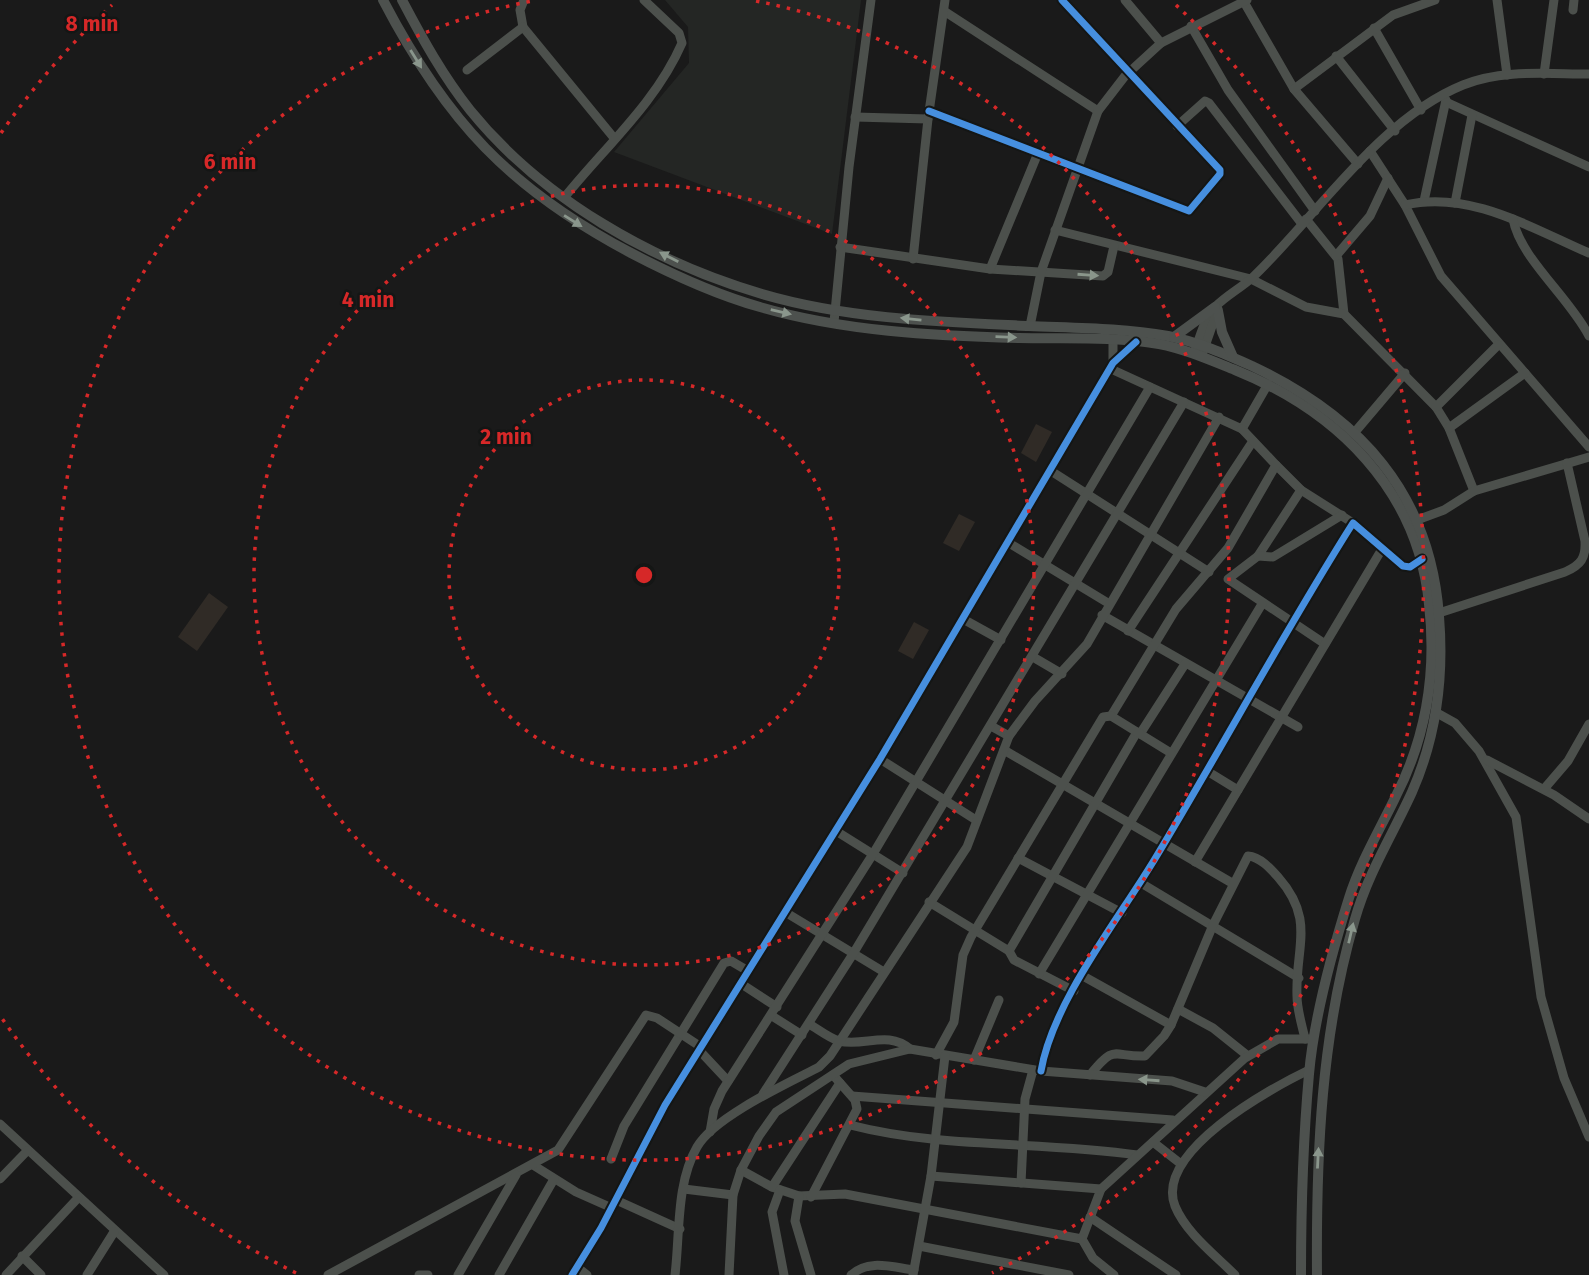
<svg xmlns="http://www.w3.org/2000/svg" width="1589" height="1275" font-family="'Fira Sans',sans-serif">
<rect width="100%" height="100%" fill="#1a1a1a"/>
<polygon fill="#242624" points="665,0 861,0 832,234 614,152 689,63 688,27"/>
<g fill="#302b26">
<polygon points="1036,424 1052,432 1036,462 1021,453"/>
<polygon points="959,514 975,522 959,551 943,543"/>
<polygon points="209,593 228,607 197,651 178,637"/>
<polygon points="914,622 929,630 913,659 898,651"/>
</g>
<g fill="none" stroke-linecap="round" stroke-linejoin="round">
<g stroke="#4c504c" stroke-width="9">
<polyline points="524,0 520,10 523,27 614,138"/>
<polyline points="1125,0 1161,43"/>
<polyline points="1497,0 1507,75"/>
<polyline points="1244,2 1294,89 1358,164"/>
<polyline points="1573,10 1574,0"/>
<polyline points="944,11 1098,111"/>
<polyline points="1191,26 1228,90 1315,211"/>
<polyline points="1374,28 1421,110"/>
<polyline points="1336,56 1395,131"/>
<polyline points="467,70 523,27"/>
<polyline points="1544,74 1554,0"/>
<polyline points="1294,89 1393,15 1435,0"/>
<polyline points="1446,102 1589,167"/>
<polyline points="929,111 1189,211 1220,174 1220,170 1062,0"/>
<polyline points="855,117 928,119"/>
<polyline points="1177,126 1205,101 1209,103 1302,224"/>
<polyline points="1370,151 1405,205 1441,276 1589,447"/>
<path d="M564 198C604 148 656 103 682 43L679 33 644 0"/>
<polyline points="1424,201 1446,100"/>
<polyline points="1455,203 1472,115"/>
<path d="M1405 205C1470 190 1531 228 1589 253"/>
<polyline points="1306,219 1338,259 1344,314"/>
<path d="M1513 219C1520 258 1569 297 1589 336"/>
<polyline points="1055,230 1251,279 1306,307 1344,314 1436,407 1449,428 1474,491"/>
<polyline points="840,247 990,269 1103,276 1108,272 1114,246"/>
<polyline points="1336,256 1370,216 1388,178"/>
<polyline points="913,259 928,119 945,0"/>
<polyline points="990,269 1038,153"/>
<polyline points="834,322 849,167 871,0"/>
<polyline points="1030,326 1041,272 1098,111 1125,76 1161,43 1247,0"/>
<polyline points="1113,339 1113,363"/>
<path d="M1195 350C1200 337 1205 317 1215 307 1227 295 1241 288 1253 277 1317 216 1379 119 1463 85 1501 69 1548 74 1589 74"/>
<polyline points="1203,352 1218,309"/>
<polyline points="1111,369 1242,429 1268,384"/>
<polyline points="1436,407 1498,345"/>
<polyline points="1449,428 1525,373"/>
<polyline points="1355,432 1405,373"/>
<polyline points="1276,465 1301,490 1353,523"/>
<polyline points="1051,471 1209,572"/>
<polyline points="1301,490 1258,556 1228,579 1325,644"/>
<polyline points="1417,520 1444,510 1474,491 1589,457"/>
<polyline points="1009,543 1108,603"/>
<polyline points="1258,556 1273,557 1342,515"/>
<path d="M1439 613 1565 572C1581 565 1586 558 1585 541L1567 463"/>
<polyline points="1102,615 1298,727"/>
<polyline points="963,619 1001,640"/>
<polyline points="1128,631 1253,441"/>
<polyline points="1033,657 1062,674"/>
<polyline points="1437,713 1455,723 1479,751 1516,817 1541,997 1564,1078 1589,1137"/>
<polyline points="1111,716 1176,609 1228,548 1276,465 1242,429"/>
<polyline points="991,726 1009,736"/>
<polyline points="1140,734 1185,664"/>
<polyline points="1004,750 1232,883"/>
<polyline points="880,759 976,820"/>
<polyline points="1487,760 1554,795 1589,819"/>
<polyline points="1207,771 1238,790"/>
<polyline points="1544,789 1568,761 1589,724"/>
<polyline points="836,831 903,873"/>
<polyline points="1018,858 1122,913"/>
<polyline points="1195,862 1382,549"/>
<polyline points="1141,883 1299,978"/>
<polyline points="929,902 1009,951 1137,732"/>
<polyline points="785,912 884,972"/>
<polyline points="1009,951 1014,960 1074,991"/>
<polyline points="1039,974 1262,604"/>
<polyline points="1083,976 1171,1025"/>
<polyline points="740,983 777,1007"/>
<polyline points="1178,1009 1213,1028 1248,1056"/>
<polyline points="772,1016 802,1035"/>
<path d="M809 1024C818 1029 829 1038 839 1041 864 1047 888 1030 910 1049"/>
<polyline points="699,1050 728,1081"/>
<polyline points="936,1055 954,1022 963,955 971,937 1103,717 1111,716 1171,753"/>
<polyline points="974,1060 999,1000"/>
<path d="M1041 1071C1053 1001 1119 919 1156 857 1223 746 1284 632 1353 523L1403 566 1410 567 1422 559"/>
<path d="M1090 1075C1116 1043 1112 1057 1145 1056L1164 1036 1171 1025 1213 925 1248 856C1260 857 1270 868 1278 877 1316 920 1295 947 1297 996 1297 1010 1302 1025 1305 1039"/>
<polyline points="763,1094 853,954 1184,402"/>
<polyline points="852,1096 1173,1120"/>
<polyline points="0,1124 164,1275"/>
<path d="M850 1125C943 1149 1042 1141 1137 1155"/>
<polyline points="710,1132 714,1109 722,1091 873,854 1150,387"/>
<polyline points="1153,1142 1181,1164"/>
<polyline points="611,1159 624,1126 724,963 731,961 748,971"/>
<polyline points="533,1165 576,1192 612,1208"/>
<polyline points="741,1170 772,1187 799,1196 845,1194 1082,1239 1101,1189"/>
<polyline points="931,1176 1101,1189 1245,1058 1278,1039 1310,1039"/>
<polyline points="0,1179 27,1151"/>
<polyline points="1021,1183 1025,1099 1033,1070"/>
<polyline points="772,1187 840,1083"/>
<polyline points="684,1189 733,1195"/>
<polyline points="780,1190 772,1212 784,1275"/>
<polyline points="799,1196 795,1221 811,1275"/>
<polyline points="811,1197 857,1109 855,1100 833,1075"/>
<polyline points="616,1200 680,1229"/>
<polyline points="1090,1217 1176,1275"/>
<polyline points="1082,1239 1093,1258 1114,1275"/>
<polyline points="919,1246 1069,1275"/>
<polyline points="22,1256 41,1275"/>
<polyline points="577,1267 587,1275"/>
<polyline points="6,1275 78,1198"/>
<polyline points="87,1275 114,1232"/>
<polyline points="328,1275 558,1150 646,1015 657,1018 701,1047"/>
<polyline points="419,1275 428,1275"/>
<polyline points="458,1275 516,1175"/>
<polyline points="499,1275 554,1179"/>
<polyline points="572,1275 601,1228 665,1105 880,759 1113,363 1136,342"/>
<path d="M675 1275C680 1234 676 1183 697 1147 714 1117 788 1083 819 1067L830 1056 967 847 1009 736 1035 701 1087 644 1219 417"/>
<polyline points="729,1275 733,1195 741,1170 759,1136 776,1112 849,1064 910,1049 1041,1071 1172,1081 1205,1092"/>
<path d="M851 1275C869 1259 891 1267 914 1270"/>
<polyline points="913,1275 931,1176 945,1056"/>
<path d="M1235 1275C1215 1255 1186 1233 1175 1206 1154 1152 1271 1088 1309 1070"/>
</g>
<g stroke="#4d514e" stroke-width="10">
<path d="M383 0C446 121 510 189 631 253 673 275 714 294 760 307 842 331 934 336 1019 338 1065 339 1113 336 1159 344 1185 349 1210 360 1235 370 1337 411 1418 490 1429 604 1437 673 1427 736 1395 798 1379 831 1360 863 1349 898 1332 952 1314 1018 1309 1074 1303 1141 1301 1208 1301 1275"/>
<path d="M402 0C422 38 443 76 470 110 542 199 653 262 762 294 847 319 941 322 1029 326 1076 328 1122 328 1168 336 1198 342 1225 354 1252 366 1360 417 1430 493 1439 616 1444 677 1437 735 1412 792 1393 834 1368 873 1355 919 1321 1034 1316 1155 1317 1275"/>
<polyline points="1218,311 1222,332 1233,357"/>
<polyline points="1174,337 1215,307"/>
</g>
<defs>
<g id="cycleway">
<polyline points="929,111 1189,211 1220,174 1220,170 1062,0"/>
<path d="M1041 1071C1053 1001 1119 919 1156 857 1223 746 1284 632 1353 523L1403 566 1410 567 1422 559"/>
<polyline points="572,1275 601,1228 665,1105 880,759 1113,363 1136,342"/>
</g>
</defs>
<use href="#cycleway" stroke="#141615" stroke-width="11"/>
<use href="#cycleway" stroke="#468fdf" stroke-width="7"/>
</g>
<defs><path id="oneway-solid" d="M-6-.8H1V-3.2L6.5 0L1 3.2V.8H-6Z" transform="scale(1.75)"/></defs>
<g fill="#8a968c">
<use href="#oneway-solid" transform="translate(416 59) rotate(58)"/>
<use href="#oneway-solid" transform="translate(573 221) rotate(32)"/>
<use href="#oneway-solid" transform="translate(669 257) rotate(-153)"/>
<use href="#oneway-solid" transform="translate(781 312) rotate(13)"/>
<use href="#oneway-solid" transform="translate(911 319) rotate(-174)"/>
<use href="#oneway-solid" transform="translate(1006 337) rotate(2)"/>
<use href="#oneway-solid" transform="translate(1351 933) rotate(-77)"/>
<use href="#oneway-solid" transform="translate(1318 1158) rotate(-87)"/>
</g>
<g fill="#8a968b">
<use href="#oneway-solid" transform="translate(1088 275) rotate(4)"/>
<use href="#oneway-solid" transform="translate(1149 1080) rotate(-176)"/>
</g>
<g fill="none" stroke="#d62828" stroke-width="3.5" stroke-dasharray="3.5 7">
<circle cx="644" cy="575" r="195"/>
<circle cx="644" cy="575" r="390"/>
<path d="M756 1A585 585 0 1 1 532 1"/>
<path d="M296 1273A780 780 0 0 1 1 1017M1 133A780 780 0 0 1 112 5M1176 5A780 780 0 0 1 992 1273"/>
</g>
<circle cx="644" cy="575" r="10" fill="#d62828" stroke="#141615" stroke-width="3.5"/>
<g font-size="21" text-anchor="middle" font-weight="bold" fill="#d62828" stroke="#141615" stroke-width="5" stroke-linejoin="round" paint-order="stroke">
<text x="92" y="31">8 min</text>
<text x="230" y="169">6 min</text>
<text x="368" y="307">4 min</text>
<text x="506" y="444">2 min</text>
</g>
</svg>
